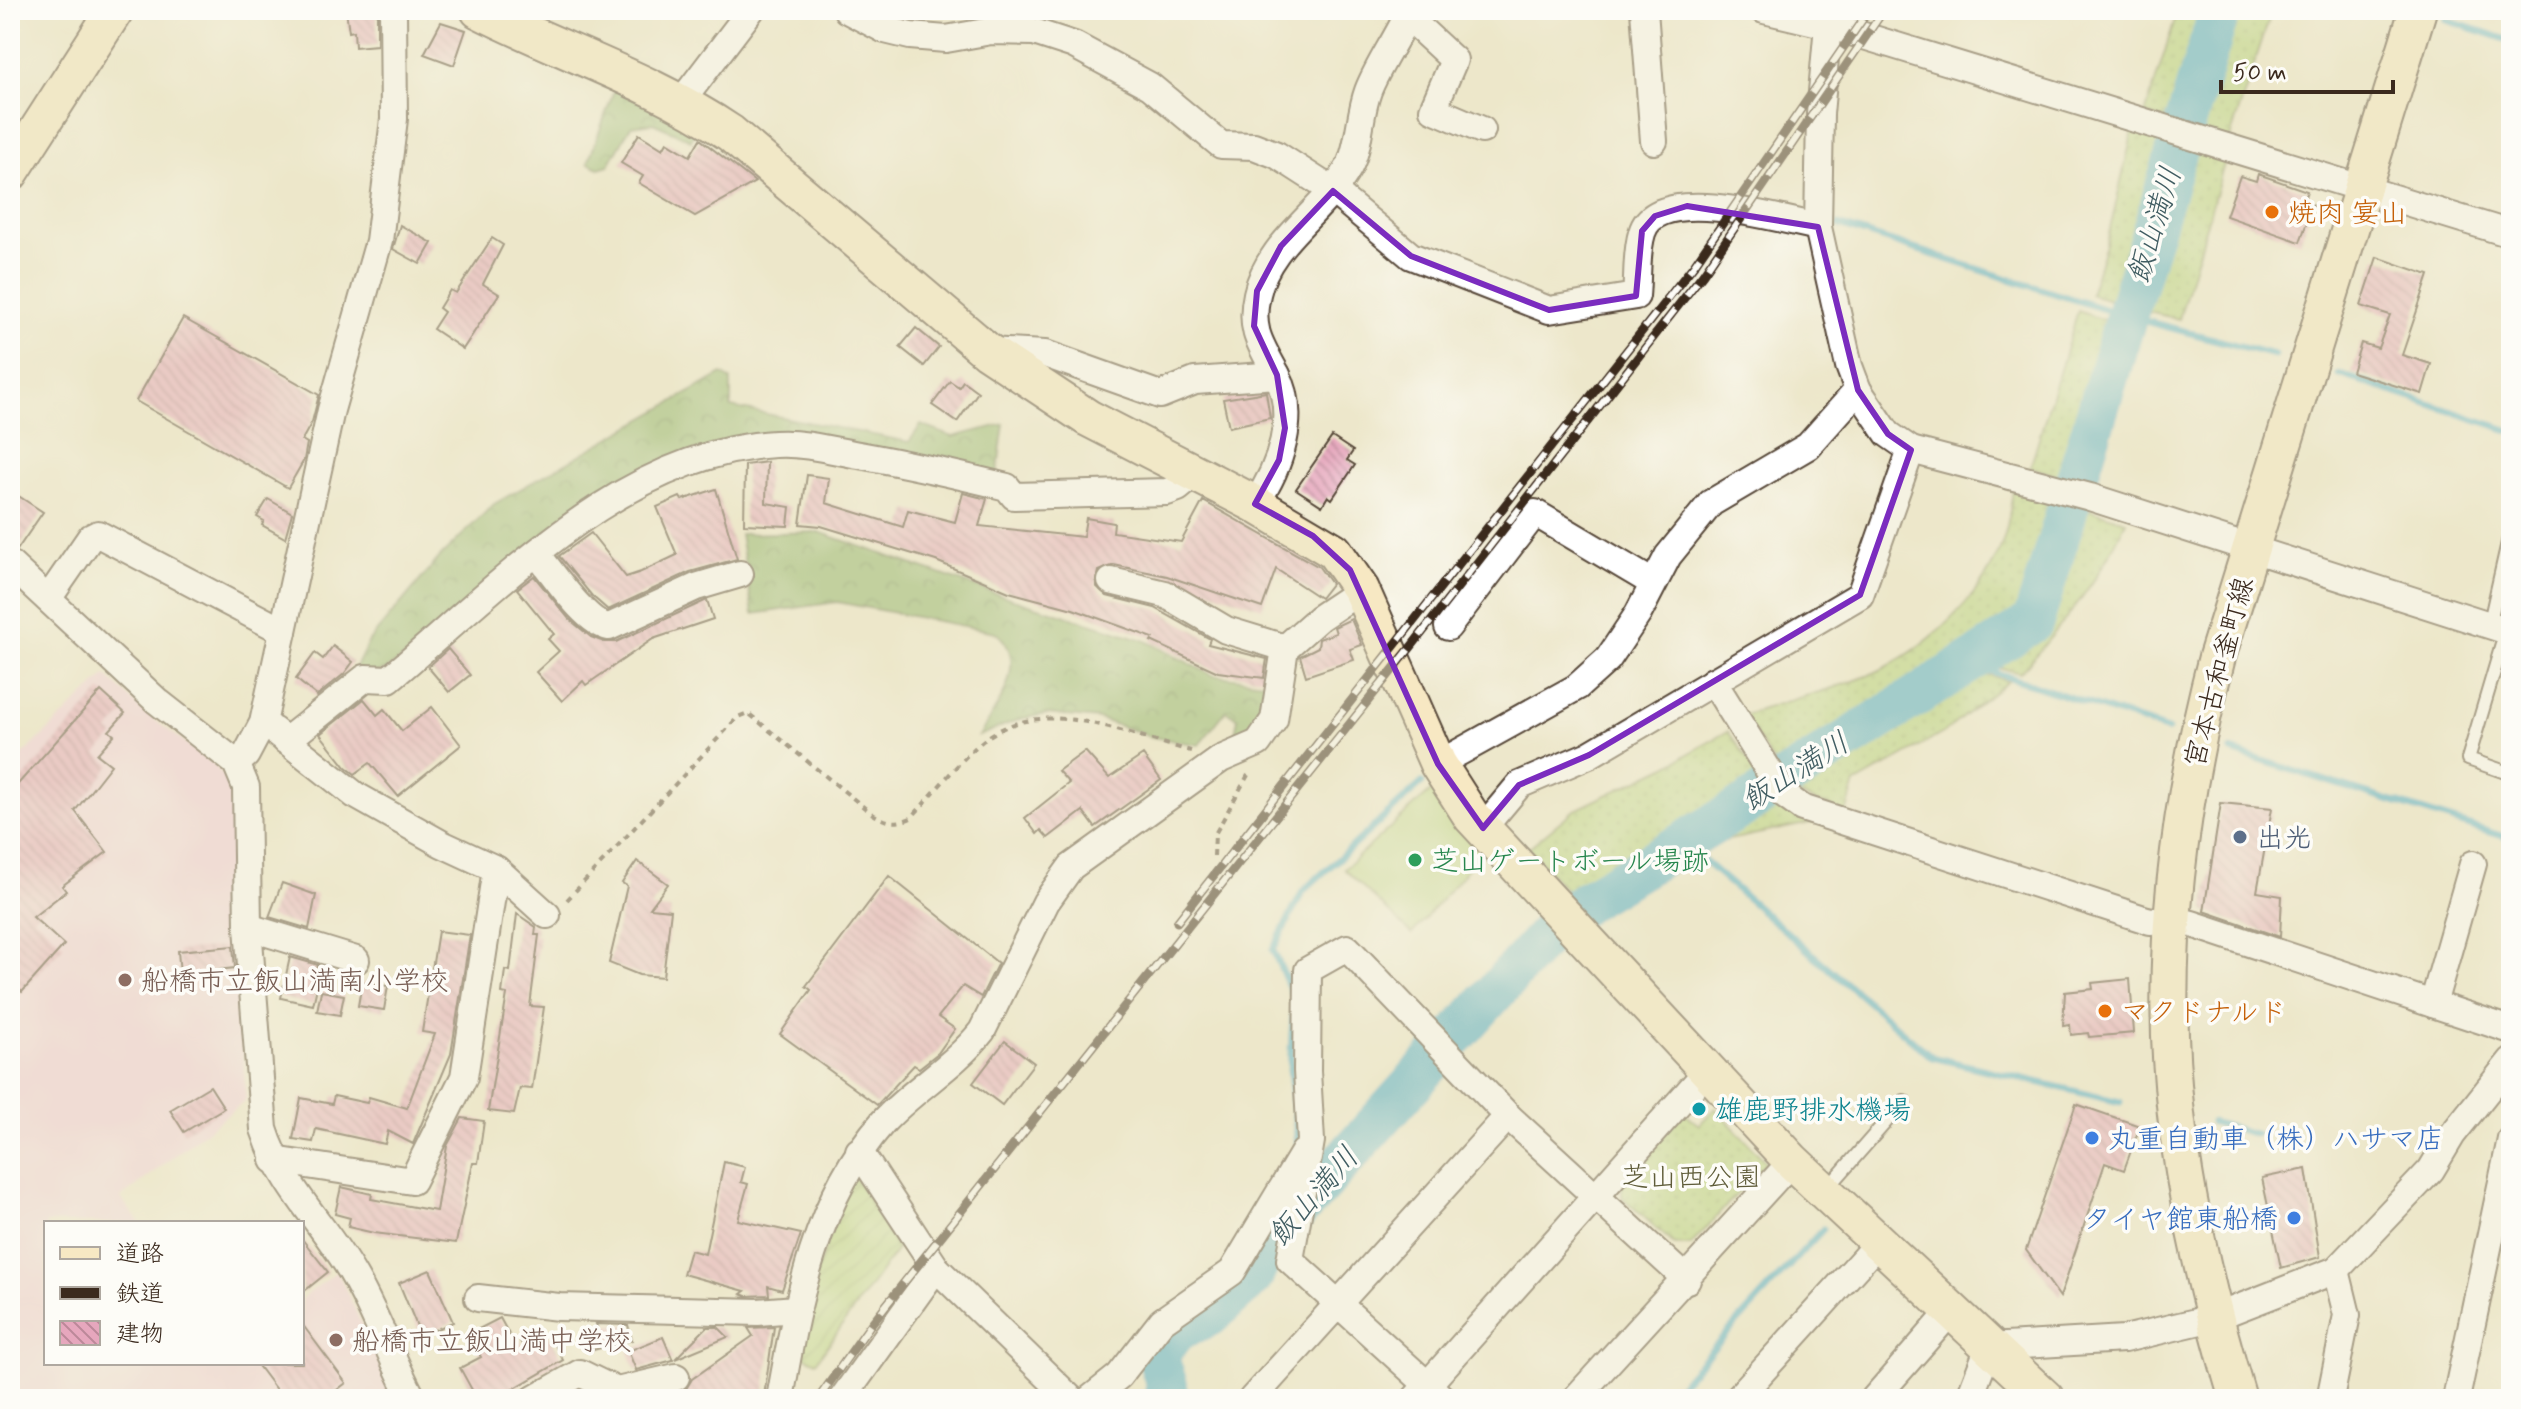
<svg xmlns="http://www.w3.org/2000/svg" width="2521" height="1409" font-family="Mynerve,'Klee One',sans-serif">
<defs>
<pattern id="grass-dots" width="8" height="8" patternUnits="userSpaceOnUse" patternTransform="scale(2)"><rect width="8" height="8" fill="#b3d279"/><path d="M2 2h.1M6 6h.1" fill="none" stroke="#9bb468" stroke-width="1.8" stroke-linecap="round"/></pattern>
<pattern id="forest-crowns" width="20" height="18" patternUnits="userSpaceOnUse" patternTransform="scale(2)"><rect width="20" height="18" fill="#8eb469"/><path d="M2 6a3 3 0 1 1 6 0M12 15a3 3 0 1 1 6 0" fill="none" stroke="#759356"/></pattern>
<pattern id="garden-furrows" width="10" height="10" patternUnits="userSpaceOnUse" patternTransform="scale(2)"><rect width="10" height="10" fill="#b3d279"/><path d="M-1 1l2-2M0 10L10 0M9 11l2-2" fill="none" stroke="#9bb468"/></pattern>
<pattern id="building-back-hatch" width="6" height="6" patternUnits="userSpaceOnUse" patternTransform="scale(2)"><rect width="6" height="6" fill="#e6a7bd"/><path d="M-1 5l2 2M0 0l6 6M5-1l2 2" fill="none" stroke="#bc8899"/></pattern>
</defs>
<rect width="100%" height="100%" fill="#fdfcf7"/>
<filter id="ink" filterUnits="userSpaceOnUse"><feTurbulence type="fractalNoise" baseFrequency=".0125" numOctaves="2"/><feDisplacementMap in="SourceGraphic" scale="16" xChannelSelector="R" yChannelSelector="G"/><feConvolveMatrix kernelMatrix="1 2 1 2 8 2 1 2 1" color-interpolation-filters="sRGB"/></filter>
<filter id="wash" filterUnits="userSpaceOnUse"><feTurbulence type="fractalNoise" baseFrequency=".006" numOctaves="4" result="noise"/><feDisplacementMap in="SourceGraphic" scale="32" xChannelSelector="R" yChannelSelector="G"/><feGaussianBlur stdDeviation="1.8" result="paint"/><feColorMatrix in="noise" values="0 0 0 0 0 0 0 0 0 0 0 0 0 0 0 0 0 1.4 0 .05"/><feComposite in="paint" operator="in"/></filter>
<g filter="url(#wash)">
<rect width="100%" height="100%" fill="#ede7cb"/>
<polygon fill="#f3cfdf" points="106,675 144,712 213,763 231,784 235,927 246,1100 121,1198 140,1223 46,1223 46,1363 302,1363 302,1298 337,1271 397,1399 10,1399 10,767"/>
<g fill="url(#grass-dots)" stroke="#777e4c" stroke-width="2">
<polygon points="2178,10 2208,10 2173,123 2145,114"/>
<polygon points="2234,10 2272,10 2229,141 2195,130"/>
<polygon points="2134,126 2169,137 2117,302 2090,294 2108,238"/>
<polygon points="2194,145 2226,157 2179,319 2144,311"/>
<polygon points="2078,311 2112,323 2063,477 2030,467"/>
<path d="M2013 489 2057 503 2023 613 1778 769 1743 716C1786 699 1835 691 1876 672 1926 649 1979 600 2000 549 2008 530 2010 509 2013 489Z"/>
<path d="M2084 508 2126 521C2100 580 2062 626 2020 673L1991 665 2043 629Z"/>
<polygon points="1981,672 2008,681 1943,733 1855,784 1846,813 1791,792"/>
<polygon points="1728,731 1760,778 1569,893 1528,848 1573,811 1667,766"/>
<polygon points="1776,802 1815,822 1705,845"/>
<polygon points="1715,1108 1766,1162 1691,1245 1675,1245 1622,1197 1622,1181 1684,1113 1699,1125"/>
<polygon points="854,1169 908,1238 897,1249 852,1172"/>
</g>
<g fill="url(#forest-crowns)" stroke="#646f44" stroke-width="2">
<polygon points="615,88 697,129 691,140 653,123 631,126 609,165 599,168 588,163"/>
<polygon points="722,374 731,380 731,407 909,442 921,425 953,437 1004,424 997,476 932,461 696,450 386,670 364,676 355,669 369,641 392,614 439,558 494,504"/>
<path d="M819 532 997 594 1144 640 1212 675 1272 683 1264 721 1232 749 1238 718 1226 711 1199 745 1152 737 1099 719 1046 714 1020 719 979 736C997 706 1032 660 995 632L837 602 753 614 740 534Z"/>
</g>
<polygon fill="url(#garden-furrows)" stroke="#777e4c" stroke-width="2" points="852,1172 897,1249 816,1362 797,1353 804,1308"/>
<polygon fill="#b3d279" stroke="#777e4c" stroke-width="2" points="1433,789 1483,851 1412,934 1344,869"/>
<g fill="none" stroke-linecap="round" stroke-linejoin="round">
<g stroke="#4aaac9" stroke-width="7">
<polyline points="2446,20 2511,41"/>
<polyline points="1839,225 2126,316 2274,355"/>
<polyline points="2339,374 2511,431"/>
<polyline points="1970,664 2168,730"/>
<polyline points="2231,751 2511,839"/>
<polyline points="1683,843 1932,1057 2120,1102"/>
<polyline points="2212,1122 2255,1134"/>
<polyline points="1298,1144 1290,1071 1294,998 1273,950 1303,891 1422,783"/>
<polyline points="1667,1399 1823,1229"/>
</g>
<polyline stroke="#4aaac9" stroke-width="42" points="1164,1399 1167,1385 1157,1355 1178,1330 1211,1315 1252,1278 1264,1252 1293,1216 1553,928 1583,903 1739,809 2033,622 2220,10"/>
</g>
<g id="blocks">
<g fill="url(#building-back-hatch)">
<polygon points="346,10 377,10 377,45 355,47 354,31 349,32"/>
<polygon points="441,22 466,30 454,65 424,54"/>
<polygon points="639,134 663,149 667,142 690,156 700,139 755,182 695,216 639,183 643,176 621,163"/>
<polygon points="2258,174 2307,191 2303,202 2313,205 2300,242 2226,216 2240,176 2256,181"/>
<polygon points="400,225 432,243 420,264 393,249"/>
<polygon points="492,238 503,245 483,284 499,294 463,349 433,329 444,312 439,308 450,290 456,293"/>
<polygon points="2377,257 2429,275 2402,355 2431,364 2422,394 2352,372 2361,343 2378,348 2390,315 2361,306"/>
<polygon points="183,318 319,395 312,422 302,440 307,443 304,460 288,488 136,401"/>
<polygon points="916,328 939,347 924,366 900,347"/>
<polygon points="950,381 959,387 963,381 978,392 957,422 932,405"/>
<polygon points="1266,392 1270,418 1229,427 1223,399"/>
<polygon points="1332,437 1353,451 1347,460 1355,465 1332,499 1328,496 1322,506 1296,489"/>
<polygon points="767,462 766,503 790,507 788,526 744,524 745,465"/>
<polygon points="807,475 829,478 826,503 903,527 908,510 955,522 963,493 987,499 979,526 1083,537 1086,518 1114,523 1113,532 1181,542 1203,501 1319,567 1331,584 1320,598 1276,569 1262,608 1167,576 1114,565 1099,571 1096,586 1107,596 1155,608 1210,639 1208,644 1267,659 1264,678 1218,672 1151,641 1153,638 1073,609 1009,592 936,561 821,526 800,524"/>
<polygon points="716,489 737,559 690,572 608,610 592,596 559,556 591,533 626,577 641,572 677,555 657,507 680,497 682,500"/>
<polygon points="17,495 43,512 17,550 10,548 10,505"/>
<polygon points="268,499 292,513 285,538 262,525 264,521 257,517"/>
<polygon points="534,576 569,619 591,637 604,642 616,642 707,600 713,619 653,639 586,685 583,681 562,701 536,672 559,651 548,639 554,634 517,589"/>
<polygon points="1351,619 1362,645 1350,649 1354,660 1306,676 1300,656 1318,647 1319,639 1336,633 1334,627"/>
<polygon points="333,646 353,662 344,674 317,696 296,679 315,653 323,659"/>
<polygon points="448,649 470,675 449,692 428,667"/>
<polygon points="101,691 125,713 109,731 114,735 97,754 111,765 75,811 107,852 62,886 66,891 33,917 64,945 22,992 10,981 10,793"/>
<polygon points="364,699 377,715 384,709 402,731 432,707 461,745 398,796 370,763 355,774 346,767 320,734"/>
<polygon points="1085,751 1109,778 1143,755 1161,780 1095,827 1083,811 1048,838 1041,830 1037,834 1025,818 1069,783 1058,771"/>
<polygon points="2221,803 2272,808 2257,892 2282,896 2280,937 2204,911"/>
<polygon points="637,861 668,884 650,908 671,910 663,977 639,975 609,963 627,886 622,883"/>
<polygon points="889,876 998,963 981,997 963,986 938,1017 955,1029 938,1053 919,1068 914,1065 877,1105 780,1034 811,990 806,986"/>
<polygon points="282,883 316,895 309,929 269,917"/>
<polygon points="517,914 536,927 535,935 539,935 530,1006 544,1007 532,1089 520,1088 514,1114 488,1111 507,994 502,993 505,970 510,971"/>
<polygon points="438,931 470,935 451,1054 413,1144 388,1131 385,1144 316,1129 313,1142 293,1139 301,1098 332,1104 334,1096 367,1103 369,1097 407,1108 435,1034 422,1032"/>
<polygon points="233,946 235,968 180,974 178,951"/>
<polygon points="290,957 318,965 316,973 320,974 313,1005 281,998"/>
<polygon points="2130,979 2134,1033 2089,1037 2088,1033 2071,1035 2070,1025 2063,1026 2065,992 2093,989 2092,983"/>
<polygon points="362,982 388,986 384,1010 358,1006"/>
<polygon points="321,991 344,995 340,1015 317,1011"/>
<polygon points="1005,1041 1034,1063 1002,1105 973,1083"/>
<polygon points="210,1086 224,1108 184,1132 170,1110"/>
<polygon points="2076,1104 2140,1126 2124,1170 2105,1163 2060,1297 2026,1250"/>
<polygon points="462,1118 484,1121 478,1163 473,1163 456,1243 374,1233 348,1227 350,1218 335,1214 341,1187 372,1194 371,1199 436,1211 447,1146"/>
<polygon points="724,1162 745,1167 741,1182 748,1184 738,1220 801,1234 782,1290 768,1286 769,1295 746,1296 741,1294 745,1291 683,1274 690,1250 705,1254"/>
<polygon points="2306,1169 2320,1257 2281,1268 2262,1178"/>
<polygon points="302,1239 328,1272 302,1293"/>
<polygon points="430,1270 453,1322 421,1336 399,1283"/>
<polygon points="500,1318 512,1340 518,1337 523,1346 548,1332 563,1360 496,1399 477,1399 460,1368 481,1357 469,1334"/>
<polygon points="302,1324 346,1383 325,1399 283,1399 256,1363 302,1363"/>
<polygon points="596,1324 628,1325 632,1340 593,1350 588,1331 597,1328"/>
<polygon points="707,1327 718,1327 728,1337 675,1359"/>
<polygon points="774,1327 764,1396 662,1399 686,1389 692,1379 753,1336 748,1328"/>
<polygon points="663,1337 673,1360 636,1370 628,1351"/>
</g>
</g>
</g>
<g filter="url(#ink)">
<use href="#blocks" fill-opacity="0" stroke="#564638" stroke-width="2"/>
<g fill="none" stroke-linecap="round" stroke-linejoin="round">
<defs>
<g id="lane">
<polyline points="2489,626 2511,529"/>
<polyline points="2506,631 2468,759 2511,774"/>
<polyline points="1827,1189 1904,1101"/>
</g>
<g id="street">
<path d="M847 10 885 30 910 36 946 39 991 31 1034 32 1074 45 1150 86 1221 145 1254 146 1277 155 1333 191 1411 256 1549 310 1636 296C1638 276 1636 252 1642 233 1656 182 1782 220 1818 227"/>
<polyline points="1400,10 1454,60 1433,109 1482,130"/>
<polyline points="1644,10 1654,141"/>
<polyline points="1764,10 1828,25 2511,234"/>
<polyline points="1838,10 1828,25 1820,114 1818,227 1849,366 1858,390 1888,434 1911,450 2090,497 2511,632"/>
<polyline points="681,102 751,10"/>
<polyline points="987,351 1045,354 1160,395 1195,381 1277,375"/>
<path d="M1255 504C1280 468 1299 415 1276 373 1260 344 1249 329 1257 294 1268 242 1324 212 1349 167 1360 146 1359 115 1368 91 1379 63 1398 38 1410 10"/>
<path d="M537 554C553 573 586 624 609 627L696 587 740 574"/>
<path d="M10 564 157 701 236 763 246 787 248 927 264 1129C283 1189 324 1223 354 1276 377 1315 391 1359 413 1399"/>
<polyline points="1111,581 1165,594 1226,630 1285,648"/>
<polyline points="48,599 90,538 98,534 283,631"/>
<polyline points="1448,627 1535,513 1653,583"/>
<polyline points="1713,681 1784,795 1802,808 2150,921 2173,919 2192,924 2511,1030"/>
<polyline points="273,730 355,795 442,844 496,869 547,915"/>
<path d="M286 741 365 678 389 679C500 586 622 453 775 444 802 442 832 450 859 455 909 464 958 475 1007 487L1014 496 1167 492 1178 488 1195 474"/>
<polyline points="236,763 246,755 263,723 331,410 379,241 394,119 393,10"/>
<polyline points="1438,764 1577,687 1608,659 1638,614 1668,556 1711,503 1808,446 1858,390"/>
<polyline points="1483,828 1519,785 1589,755 1860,595 1911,450"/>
<polyline points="248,927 356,960"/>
<polyline points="2433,1004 2473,864"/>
<polyline points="859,1151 936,1268 1071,1399"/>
<polyline points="274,1160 412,1181 464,1077 496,869"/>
<polyline points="478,1298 559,1307 758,1312 796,1309"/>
<polyline points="534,1399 580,1373 617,1391 676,1377"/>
<path d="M780 1399C797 1302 816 1198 883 1122 913 1089 954 1067 982 1031L1046 902 1071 867 1221 759 1258 743 1274 720 1285 648 1319 618 1361 590"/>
<polyline points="842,1399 936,1268"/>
<polyline points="1090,1399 1119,1376 1162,1321 1232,1272 1304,1152"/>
<polyline points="1252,1399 1508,1116"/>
<polyline points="1415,1399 1708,1070"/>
<polyline points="1443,1399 1290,1260 1311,1141 1307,1071 1308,970 1347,948 1508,1116 1687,1280"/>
<polyline points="1575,1399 1792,1161"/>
<polyline points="1737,1399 1878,1243"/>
<polyline points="1874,1399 1951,1311"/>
<polyline points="1969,1399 1989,1347 2124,1339 2213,1318 2336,1270 2431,1170 2452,1135 2511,1061"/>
<polyline points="2330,1399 2347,1315 2336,1270"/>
<polyline points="2456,1399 2511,1139"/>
</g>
<g id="secondary">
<path d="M479 10C562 52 652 80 730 133L987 351 1088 418 1255 504 1334 551 1361 590 1438 764 1472 817 1792 1161 2046 1399"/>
<polyline points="10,173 115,10"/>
<path d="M2238 1399C2210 1306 2187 1211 2176 1114 2158 963 2179 803 2217 657L2418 10"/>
</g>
</defs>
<use href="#lane" stroke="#564638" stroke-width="16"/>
<use href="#street" stroke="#564638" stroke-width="30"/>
<use href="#secondary" stroke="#564638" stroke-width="40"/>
<g stroke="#564638" stroke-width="4" stroke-dasharray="6 6" stroke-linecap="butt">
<polyline points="1214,856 1215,834 1248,775"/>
<path d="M567 900 738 717 748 713 871 813C886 822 894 825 911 818 933 794 954 767 978 745 1039 690 1126 735 1191 751"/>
</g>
<use href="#lane" stroke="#fff" stroke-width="12"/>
<use href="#street" stroke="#fff" stroke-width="26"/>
<use href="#secondary" stroke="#f7e8c3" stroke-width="36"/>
<defs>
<g id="rail">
<polyline points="1177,922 1694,265 1869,10"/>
<polyline points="818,1399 871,1324 1411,647 1703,274 1884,10"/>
</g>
</defs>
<use href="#rail" stroke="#3b2a1e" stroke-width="9"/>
<use href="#rail" stroke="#fdfcf7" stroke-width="6" stroke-dasharray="18" stroke-linecap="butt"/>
</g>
</g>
<path d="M0 0H2521V1409H0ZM1333 191 1411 256 1549 310 1636 296 1642 231 1655 216 1687 206 1818 227 1858 390 1888 434 1911 450 1860 595 1589 755 1519 785 1483 828 1438 764 1350 570 1313 536 1255 504 1279 460 1285 428 1277 375 1254 326 1257 291 1281 246Z" fill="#ede7cb" fill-opacity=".55" fill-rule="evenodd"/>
<path fill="none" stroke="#7b2cbf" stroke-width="6" stroke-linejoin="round" d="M1333 191 1411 256 1549 310 1636 296 1642 231 1655 216 1687 206 1818 227 1858 390 1888 434 1911 450 1860 595 1589 755 1519 785 1483 828 1438 764 1350 570 1313 536 1255 504 1279 460 1285 428 1277 375 1254 326 1257 291 1281 246Z"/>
<g fill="#e8710a" stroke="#fdfcf7" stroke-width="3">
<circle cx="2272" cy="212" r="8"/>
<circle cx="2105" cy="1011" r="8"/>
</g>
<circle fill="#5c6f8a" stroke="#fdfcf7" stroke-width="3" cx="2240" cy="837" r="8"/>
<circle fill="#2e9e5b" stroke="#fdfcf7" stroke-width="3" cx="1415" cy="860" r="8"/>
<g fill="#8d6e63" stroke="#fdfcf7" stroke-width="3">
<circle cx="125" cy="980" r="8"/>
<circle cx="336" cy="1340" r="8"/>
</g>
<circle fill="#0f9aa8" stroke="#fdfcf7" stroke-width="3" cx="1699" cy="1109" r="8"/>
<g fill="#3f7fe0" stroke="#fdfcf7" stroke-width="3">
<circle cx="2092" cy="1138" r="8"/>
<circle cx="2294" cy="1218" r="8"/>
</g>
<g text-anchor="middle" stroke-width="7" stroke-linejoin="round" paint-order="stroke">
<g font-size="28" fill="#c56008" stroke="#fdfcf7" text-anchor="start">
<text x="2288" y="222">焼肉 宴山</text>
<text x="2121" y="1021">マクドナルド</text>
</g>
<g font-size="28" fill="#3b2a1e" stroke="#fdfcf7">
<text transform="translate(2218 672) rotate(-75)" y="10">宮本古和釜町線</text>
</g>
<g font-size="28" fill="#4e5e75" stroke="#fdfcf7" text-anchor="start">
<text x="2256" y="847">出光</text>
</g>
<g font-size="28" fill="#27864d" stroke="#fdfcf7" text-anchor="start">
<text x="1431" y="870">芝山ゲートボール場跡</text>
</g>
<g font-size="28" fill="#785e54" stroke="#fdfcf7" text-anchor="start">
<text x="141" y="990">船橋市立飯山満南小学校</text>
<text x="352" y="1350">船橋市立飯山満中学校</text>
</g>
<g font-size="28" fill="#0d838f" stroke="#fdfcf7" text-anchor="start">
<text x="1715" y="1119">雄鹿野排水機場</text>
</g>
<g font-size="28" fill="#366cbe" stroke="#fdfcf7" text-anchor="start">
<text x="2108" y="1148">丸重自動車（株）ハサマ店</text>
<text x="2278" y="1228" text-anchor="end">タイヤ館東船橋</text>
</g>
<g font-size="28" fill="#5f5c39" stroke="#fdfcf7">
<text x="1691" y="1186">芝山西公園</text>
</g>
<g font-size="30" font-style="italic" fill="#415d62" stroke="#fdfcf7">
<text transform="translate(2154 225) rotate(-73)" y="10">飯山満川</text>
<text transform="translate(1795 771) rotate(-32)" y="10">飯山満川</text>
<text transform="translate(1313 1196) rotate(-49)" y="10">飯山満川</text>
</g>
</g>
<rect width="2521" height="1409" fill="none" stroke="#fdfcf7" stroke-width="40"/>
<rect x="44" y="1221" width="260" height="144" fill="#fdfcf7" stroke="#afa8a0" stroke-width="2"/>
<rect x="60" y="1247" width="40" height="12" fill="#f7e8c3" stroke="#afa8a0" stroke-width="2"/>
<text x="116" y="1261" font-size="24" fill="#3b2a1e">道路</text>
<rect x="60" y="1287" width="40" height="12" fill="#3b2a1e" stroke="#afa8a0" stroke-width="2"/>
<text x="116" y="1301" font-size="24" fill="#3b2a1e">鉄道</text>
<rect x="60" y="1321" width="40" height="24" fill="url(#building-back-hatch)" stroke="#afa8a0" stroke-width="2"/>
<text x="116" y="1341" font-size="24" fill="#3b2a1e">建物</text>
<path d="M2221 80v12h172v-12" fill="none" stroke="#3b2a1e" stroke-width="4"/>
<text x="2233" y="80" font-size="24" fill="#3b2a1e" stroke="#fdfcf7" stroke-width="6" paint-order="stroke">50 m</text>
</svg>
